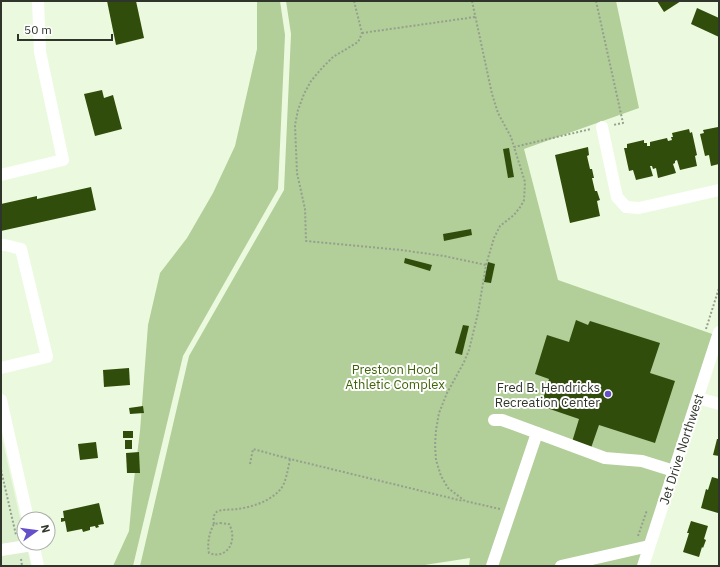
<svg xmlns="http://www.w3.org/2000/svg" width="720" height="567" font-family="'IBM Plex Sans',sans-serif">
<rect width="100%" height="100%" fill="#ebfade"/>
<polygon fill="#dcefce" points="1,434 24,536 24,543 26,543 31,566 1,566"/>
<g fill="#b2ce99">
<polygon points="257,1 280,1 285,35 278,189 183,356 133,566 113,566 129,531 133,488 140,431 148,325 160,273 187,238 213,193 235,146 250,80 257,49"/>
<polygon points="286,1 616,1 639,108 524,149 558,280 718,336 643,566 469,566 470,558 418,566 140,566 189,356 284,190 291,34"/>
</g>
<g fill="#314d0b">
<polygon points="107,1 136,1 144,38 116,45"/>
<polygon points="657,1 681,1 664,12"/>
<polygon points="697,8 719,18 719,37 691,24"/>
<polygon points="102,90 104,98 113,95 122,129 95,136 84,94"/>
<polygon points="718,127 719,164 711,166 709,155 705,156 700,134 704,133 703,130"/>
<polygon points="689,129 690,133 692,132 697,155 695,156 697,166 680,170 677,160 675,161 675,163 673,164 676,173 658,178 656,168 653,169 652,166 650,166 653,176 636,180 633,170 629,171 624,148 627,148 627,144 644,140 644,143 647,143 647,146 650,146 650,142 667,138 668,141 672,140 671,137 673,137 672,133"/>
<polygon points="588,147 589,155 587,156 590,169 592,169 594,178 592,178 595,191 597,191 600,200 597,201 600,216 570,223 555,155"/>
<polygon points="509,148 514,177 508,178 503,149"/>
<polygon points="91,187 96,210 1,231 1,204 37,196 37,199"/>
<polygon points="471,229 472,235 444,241 443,234"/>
<polygon points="405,258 432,265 430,271 404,263"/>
<polygon points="488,262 495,264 491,283 484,282"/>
<polygon points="576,320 588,325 590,321 660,343 650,373 675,381 655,443 599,425 591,448 572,442 579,419 541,406 549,379 535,374 547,335 569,342"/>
<polygon points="463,325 469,326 462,355 455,353"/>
<polygon points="129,368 130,385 104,387 103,370"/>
<polygon points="143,406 144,413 130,414 129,408"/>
<rect x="123" y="431" width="10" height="7"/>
<polygon points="717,439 719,439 719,456 713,455"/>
<rect x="125" y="440" width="7" height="9"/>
<polygon points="96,442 98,458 80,460 78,444"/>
<polygon points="139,452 140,473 127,473 126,453"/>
<polygon points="712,477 719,479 718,513 701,508 706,489 708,490"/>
<polygon points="99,503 104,524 98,525 99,527 96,528 95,526 90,527 90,530 83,532 82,529 67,532 65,521 61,522 61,518 64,518 63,511"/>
<polygon points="691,521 708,526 704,539 706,540 703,548 702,547 699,557 683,552 689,533 687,533"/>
</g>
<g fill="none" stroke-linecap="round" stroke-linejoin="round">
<g stroke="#95a08c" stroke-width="2" stroke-dasharray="2 2" stroke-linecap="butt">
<polyline points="354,1 362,33 360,38 358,42 333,57 322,68 311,81 304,94 298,110 295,125 297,173 305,209 306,241 401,250 444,256 486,265"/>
<polyline points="472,1 492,94 498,113 511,137 514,147"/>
<polyline points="596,1 623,123 613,125"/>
<polyline points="362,33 475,17"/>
<polyline points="706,329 719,288"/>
<polyline points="250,464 253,449 290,459 463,501"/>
<polyline points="1,470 16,535"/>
<polyline points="500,509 465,501 448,488 441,476 436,460 435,445 436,430 439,413 447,393 464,362 469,350 478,313 486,265 494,238 500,226 514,215 521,206 524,200 525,182 514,147 591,129"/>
<path d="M220 523 229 524C238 540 228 560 209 553 207 544 209 533 214 524Z"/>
<path d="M214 524C213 519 213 514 218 511 224 509 231 510 237 509 252 507 268 502 279 491 286 484 288 469 290 459"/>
<polyline points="638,536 647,510"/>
<polyline points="21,559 22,566"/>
</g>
<g stroke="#fff" stroke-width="12">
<polyline points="602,127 617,197 626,207 639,208 719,190"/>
<polyline points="1,175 63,160 40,52 38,1"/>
<polyline points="1,245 5,245 21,249 47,357 1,368"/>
<polyline points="698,398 719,404"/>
<polyline points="1,400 28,519"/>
<polyline points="494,420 502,420 605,458 642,461 674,471"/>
<polyline points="33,543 38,566"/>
<polyline points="1,550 33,545"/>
<polyline points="492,566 537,433"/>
<polyline points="561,566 649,546"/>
<polyline points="643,566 719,332"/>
</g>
</g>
<circle fill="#6650ca" stroke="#fff" stroke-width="1.5" cx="608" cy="394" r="4"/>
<g text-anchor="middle" stroke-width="4" stroke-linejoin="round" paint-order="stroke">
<g font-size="13" fill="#3f6408" stroke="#fff">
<text x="395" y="374">Prestoon Hood<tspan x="395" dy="15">Athletic Complex</tspan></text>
</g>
<g font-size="13" fill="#2f352a" stroke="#fff" text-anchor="end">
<text x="600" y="392">Fred B. Hendricks<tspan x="600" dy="15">Recreation Center</tspan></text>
</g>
<g font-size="13" fill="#2f352a" stroke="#fff">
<text transform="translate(681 449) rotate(-72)" y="5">Jet Drive Northwest</text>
</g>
</g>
<rect width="720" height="567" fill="none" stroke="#2f352a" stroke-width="4"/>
<g transform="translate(36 531) rotate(76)"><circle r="19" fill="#ffffff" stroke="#acaeaa"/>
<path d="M0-3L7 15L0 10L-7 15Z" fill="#6650ca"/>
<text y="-6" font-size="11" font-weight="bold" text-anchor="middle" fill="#2f352a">N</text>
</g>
<path d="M18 34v6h94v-6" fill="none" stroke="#2f352a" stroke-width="2"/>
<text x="24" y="34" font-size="12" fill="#2f352a" stroke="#ffffff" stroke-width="3" paint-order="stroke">50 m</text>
</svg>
